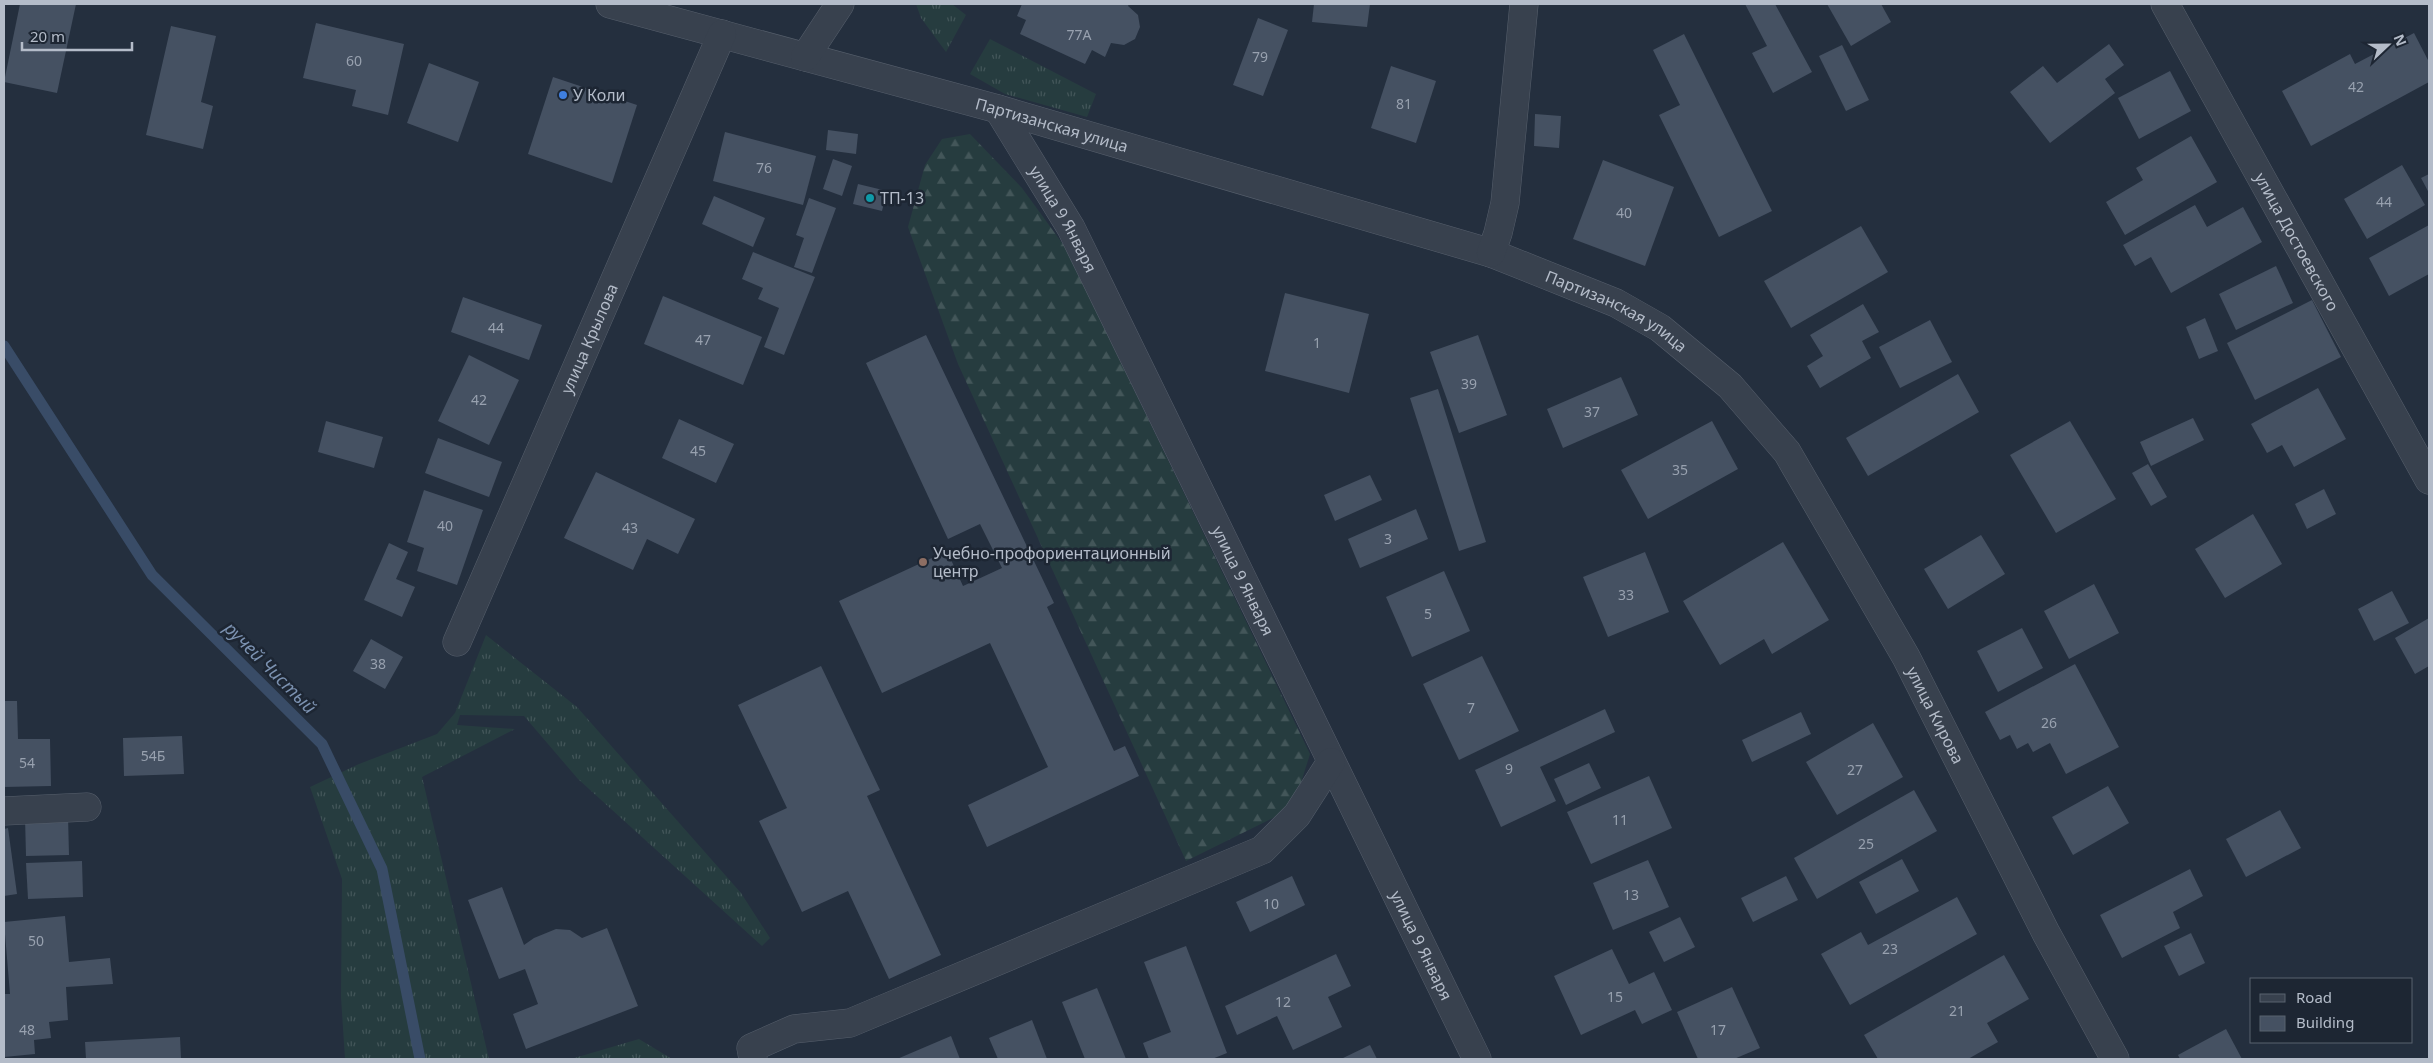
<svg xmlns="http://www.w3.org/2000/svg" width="2433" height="1063" font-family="'Noto Sans',sans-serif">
<defs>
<pattern id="grass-tufts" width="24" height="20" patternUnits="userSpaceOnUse" patternTransform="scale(1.25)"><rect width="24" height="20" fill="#263c3f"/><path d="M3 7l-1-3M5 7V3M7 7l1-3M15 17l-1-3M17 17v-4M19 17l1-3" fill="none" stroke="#435659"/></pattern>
<pattern id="forest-firs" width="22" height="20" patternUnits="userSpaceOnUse" patternTransform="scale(1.25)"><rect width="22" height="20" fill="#263c3f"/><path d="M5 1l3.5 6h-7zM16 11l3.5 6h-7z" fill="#435659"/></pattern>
</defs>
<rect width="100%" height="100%" fill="#242f3e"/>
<g fill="url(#grass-tufts)">
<polygon points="916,4 952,4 966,15 946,52 921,18"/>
<polygon points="990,39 1096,94 1087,117 1005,94 970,74"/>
<polygon points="486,635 577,707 741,893 770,938 762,946 578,779 524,716 460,715 457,725 515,729 422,777 489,1059 345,1059 341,997 342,879 310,787 359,764 437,734 455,713"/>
<polygon points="639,1039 672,1059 571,1059"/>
</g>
<polygon fill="url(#forest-firs)" points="970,134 1022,188 1065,247 1310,754 1293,808 1186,861 958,364 908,227 925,165 942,139"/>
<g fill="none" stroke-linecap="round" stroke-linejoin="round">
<polyline stroke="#394c67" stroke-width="11" points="4,346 152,575 322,744 382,869 420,1059"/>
</g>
<g fill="#455162">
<polygon points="20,4 76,4 57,93 4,82"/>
<polygon points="1022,4 1129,4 1128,6 1138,15 1140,27 1135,39 1124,45 1111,43 1105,57 1092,50 1085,64 1020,34 1026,20 1017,16"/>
<polygon points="1314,4 1370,4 1367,27 1312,22"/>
<polygon points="1745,4 1775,4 1812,72 1773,93 1752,53 1767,46"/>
<polygon points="1827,4 1881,4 1891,22 1851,46"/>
<polygon points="1258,18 1288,30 1263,96 1233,85"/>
<polygon points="316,23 404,44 388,115 352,106 356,90 303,78"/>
<polygon points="171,26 216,36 201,102 213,106 203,149 146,135"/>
<polygon points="2414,33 2429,62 2429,82 2311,146 2282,91 2350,54 2355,64"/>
<polygon points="1684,34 1772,211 1719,237 1659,115 1680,105 1653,50"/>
<polygon points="2109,44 2124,65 2105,79 2115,93 2050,143 2010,92 2043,66 2057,83"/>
<polygon points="1842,45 1869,100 1846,111 1819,56"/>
<polygon points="429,63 479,82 458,142 407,123"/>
<polygon points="1391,66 1436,81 1416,143 1371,128"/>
<polygon points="2170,71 2191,111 2139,139 2118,98"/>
<polygon points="553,77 637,105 612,183 528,154"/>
<polygon points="1535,114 1561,116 1559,148 1534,146"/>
<polygon points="828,130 858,134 856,154 826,150"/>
<polygon points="725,132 816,156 803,205 713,181"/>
<polygon points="2191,136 2217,182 2125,235 2106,202 2143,180 2136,168"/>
<polygon points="833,159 852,166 842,196 823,189"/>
<polygon points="1603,160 1674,187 1645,266 1573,239"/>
<polygon points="2402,165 2425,205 2367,239 2344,199"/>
<polygon points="2429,174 2429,193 2421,178"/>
<polygon points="858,184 887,191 882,211 853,204"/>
<polygon points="714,196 765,218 753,247 702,224"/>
<polygon points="809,198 836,208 812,273 794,267 804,238 796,235"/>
<polygon points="2195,205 2207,227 2243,207 2262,242 2171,293 2151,257 2135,266 2123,245"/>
<polygon points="2429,225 2429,274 2389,296 2369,258"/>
<polygon points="1861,226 1888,272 1791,328 1764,281"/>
<polygon points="753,252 815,277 784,355 764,347 779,308 758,299 763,288 742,279"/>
<polygon points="2276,266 2293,303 2236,330 2219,294"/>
<polygon points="1285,293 1369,314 1349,393 1265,371"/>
<polygon points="663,296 762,337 743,385 644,344"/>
<polygon points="463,297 542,325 529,360 451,332"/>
<polygon points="2312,300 2341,357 2255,400 2227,343"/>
<polygon points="1863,304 1879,332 1862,341 1871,358 1820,388 1807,366 1823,356 1810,335"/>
<polygon points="2205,318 2218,351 2199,359 2186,327"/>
<polygon points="1930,320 1952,362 1900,388 1879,347"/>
<polygon points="926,335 1054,603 1047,607 1114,751 1125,746 1139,776 987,847 968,805 1048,767 990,643 882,693 839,601 947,551 963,586 1002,568 980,524 948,539 866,363"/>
<polygon points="1478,335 1507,415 1459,433 1430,352"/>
<polygon points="469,355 519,380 489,445 438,421"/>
<polygon points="1958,374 1979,412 1868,476 1846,438"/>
<polygon points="1621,377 1638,415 1563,448 1547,409"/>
<polygon points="2318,388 2346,439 2294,467 2282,445 2267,453 2251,424"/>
<polygon points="1438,389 1486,542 1459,551 1410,398"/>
<polygon points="2193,418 2204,440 2151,466 2140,442"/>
<polygon points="679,419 734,444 716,483 662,458"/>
<polygon points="326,421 383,437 374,468 318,452"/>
<polygon points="1712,421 1738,469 1648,519 1621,470"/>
<polygon points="2070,421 2116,499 2056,533 2010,455"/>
<polygon points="438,438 502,462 489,497 425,473"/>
<polygon points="2148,464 2167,497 2151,506 2132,473"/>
<polygon points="596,472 695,519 678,554 647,539 633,570 564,538"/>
<polygon points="1370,475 1382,500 1335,521 1324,495"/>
<polygon points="2324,489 2336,514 2307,529 2295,504"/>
<polygon points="424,490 483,510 457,585 417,571 424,548 407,542"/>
<polygon points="1416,509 1428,539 1360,568 1348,539"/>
<polygon points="2253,514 2282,564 2225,598 2195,549"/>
<polygon points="1981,535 2005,574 1948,609 1924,569"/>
<polygon points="1783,542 1829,620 1772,654 1764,639 1720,665 1683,601"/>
<polygon points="389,543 408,552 396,579 415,587 402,617 364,600"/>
<polygon points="1645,552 1669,612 1608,637 1583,577"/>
<polygon points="1444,571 1470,631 1412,657 1386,597"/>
<polygon points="2094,584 2119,633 2069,659 2044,611"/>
<polygon points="2392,591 2409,623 2374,641 2358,609"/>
<polygon points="2429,618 2429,666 2415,674 2395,638"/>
<polygon points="2022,628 2043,668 1998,692 1977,651"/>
<polygon points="371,639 403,657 385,689 353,671"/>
<polygon points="1482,656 1519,731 1459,760 1423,684"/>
<polygon points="2075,664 2119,747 2066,774 2050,743 2033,752 2028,743 2017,749 2010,735 2000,740 1985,712"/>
<polygon points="821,666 880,790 867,796 941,955 889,979 848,891 802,912 759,821 787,808 738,705"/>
<polygon points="4,701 17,701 18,739 50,739 51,786 4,787"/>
<polygon points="1605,709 1615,732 1540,767 1556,801 1501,827 1475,770"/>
<polygon points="1801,712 1811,734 1752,762 1742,740"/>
<polygon points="1873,723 1903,777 1837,815 1806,762"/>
<polygon points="182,736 184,774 124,776 123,738"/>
<polygon points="1589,763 1601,788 1566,805 1554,779"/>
<polygon points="1649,776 1672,828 1591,864 1567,812"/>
<polygon points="2108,786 2129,823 2073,855 2052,817"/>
<polygon points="1914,790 1937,831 1817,899 1794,858"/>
<polygon points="2280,810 2301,848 2246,877 2226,839"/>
<polygon points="68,816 69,855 26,856 25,817"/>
<polygon points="8,828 17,894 4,896 4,829"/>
<polygon points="1902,859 1919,891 1876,914 1859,882"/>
<polygon points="1648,860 1669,907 1613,930 1593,883"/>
<polygon points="82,861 83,897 28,899 26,863"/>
<polygon points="2190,869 2203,896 2173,912 2180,928 2122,958 2100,915"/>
<polygon points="1292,876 1305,905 1250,932 1236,902"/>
<polygon points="1786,876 1798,900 1753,922 1741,898"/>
<polygon points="502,887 524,945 534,938 556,929 570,930 582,938 607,928 638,1006 526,1049 513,1014 538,1004 525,969 499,979 468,900"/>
<polygon points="1957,897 1977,934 1850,1005 1821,954 1861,932 1868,945"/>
<polygon points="65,916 69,962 110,958 113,984 66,987 68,1020 49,1022 51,1038 34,1040 35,1054 4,1057 4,994 10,994 4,922"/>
<polygon points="1680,917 1695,947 1664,962 1649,932"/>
<polygon points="2191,933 2205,963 2179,976 2164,946"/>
<polygon points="1186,946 1227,1053 1212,1059 1149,1059 1143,1043 1171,1032 1144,962"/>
<polygon points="1612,949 1629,984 1654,972 1672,1010 1642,1024 1635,1010 1581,1035 1554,976"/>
<polygon points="1336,954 1351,986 1328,997 1342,1027 1293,1050 1277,1016 1237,1035 1225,1006"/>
<polygon points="2004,955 2029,999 1987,1023 1998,1042 1968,1059 1878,1059 1864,1035"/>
<polygon points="1732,987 1760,1048 1734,1059 1698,1059 1677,1012"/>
<polygon points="1097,988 1126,1059 1085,1059 1062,1002"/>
<polygon points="1032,1020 1047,1059 998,1059 989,1038"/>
<polygon points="2226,1029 2242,1059 2180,1059 2178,1055"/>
<polygon points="951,1036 960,1059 897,1059"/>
<polygon points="180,1037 181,1059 86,1059 85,1042"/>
<polygon points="1370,1045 1377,1059 1341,1059"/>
</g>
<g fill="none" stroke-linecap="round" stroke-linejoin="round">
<defs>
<g id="minor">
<path id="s1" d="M610 4 998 109 1491 253 1616 303 1660 328 1730 386 1787 452 1906 657 2046 933 2115 1059"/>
<path id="s2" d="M2165 4 2429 480"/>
<polyline points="805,57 840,4"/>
<path id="s3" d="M998 109 1071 228 1477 1059"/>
<polyline points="1491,253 1498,233 1505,203 1524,4"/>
<path id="s4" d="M457 642 722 34"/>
<polyline points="4,811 87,807"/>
<polyline points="753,1059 751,1048 794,1029 850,1023 1262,850 1297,815 1331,762"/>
</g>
</defs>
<use href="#minor" stroke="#565f6c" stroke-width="29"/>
<use href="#minor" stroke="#38414e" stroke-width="28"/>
</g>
<circle fill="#3f7fe0" stroke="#1d2633" stroke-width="2" cx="563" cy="95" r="5"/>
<circle fill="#0f9aa8" stroke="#1d2633" stroke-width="2" cx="870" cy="198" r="5"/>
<circle fill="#8d6e63" stroke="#1d2633" stroke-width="2" cx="923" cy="562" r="5"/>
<g text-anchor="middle" stroke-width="5" stroke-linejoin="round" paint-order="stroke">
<g font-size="14" fill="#98a1af">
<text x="1079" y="40">77А</text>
<text x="1260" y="62">79</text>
<text x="354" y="66">60</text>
<text x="2356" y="92">42</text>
<text x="1404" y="109">81</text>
<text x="764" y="173">76</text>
<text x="2384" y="207">44</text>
<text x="1624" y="218">40</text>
<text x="496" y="333">44</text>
<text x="703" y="345">47</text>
<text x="1317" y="348">1</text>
<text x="1469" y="389">39</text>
<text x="479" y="405">42</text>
<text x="1592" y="417">37</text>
<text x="698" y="456">45</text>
<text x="1680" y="475">35</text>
<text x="445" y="531">40</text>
<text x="630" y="533">43</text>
<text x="1388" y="544">3</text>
<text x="1626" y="600">33</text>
<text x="1428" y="619">5</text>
<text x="378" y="669">38</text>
<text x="1471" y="713">7</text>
<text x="2049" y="728">26</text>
<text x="153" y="761">54Б</text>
<text x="27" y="768">54</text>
<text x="1509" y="774">9</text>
<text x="1855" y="775">27</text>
<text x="1620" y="825">11</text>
<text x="1866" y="849">25</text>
<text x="1631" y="900">13</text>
<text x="1271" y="909">10</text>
<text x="36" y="946">50</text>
<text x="1890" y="954">23</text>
<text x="1615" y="1002">15</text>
<text x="1283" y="1007">12</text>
<text x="1957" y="1016">21</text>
<text x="27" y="1035">48</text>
<text x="1718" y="1035">17</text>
</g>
<g font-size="16" fill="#b4bcc9" stroke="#1d2633" text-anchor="start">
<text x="573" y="101">У Коли</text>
<text x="880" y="204">ТП-13</text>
<text x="933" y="559">Учебно-профориентационный<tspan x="933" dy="18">центр</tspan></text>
</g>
<g font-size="16" fill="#b4bcc9" stroke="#1d2633">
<text dy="6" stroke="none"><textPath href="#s1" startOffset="458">Партизанская улица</textPath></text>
<text dy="6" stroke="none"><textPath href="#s3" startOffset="128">улица 9 Января</textPath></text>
<text dy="6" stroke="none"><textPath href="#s2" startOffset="272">улица Достоевского</textPath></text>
<text dy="6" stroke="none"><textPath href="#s1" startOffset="1054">Партизанская улица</textPath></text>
<text dy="6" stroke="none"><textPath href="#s4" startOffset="331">улица Крылова</textPath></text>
<text dy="6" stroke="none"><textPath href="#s3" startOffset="532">улица 9 Января</textPath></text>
<text dy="6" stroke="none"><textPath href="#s1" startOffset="1581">улица Кирова</textPath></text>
<text dy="6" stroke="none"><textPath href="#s3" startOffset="938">улица 9 Января</textPath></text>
</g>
<g font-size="18" font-style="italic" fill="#7c92b1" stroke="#1d2633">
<text transform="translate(270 668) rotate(45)" y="6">ручей Чистый</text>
</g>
</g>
<rect width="2433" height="1063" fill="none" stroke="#b4bcc9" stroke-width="10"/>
<rect x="2250" y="978" width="162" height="65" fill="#1d2633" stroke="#59626f"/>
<rect x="2260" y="994" width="25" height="8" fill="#38414e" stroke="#59626f"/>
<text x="2296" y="1003" font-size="15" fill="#b4bcc9">Road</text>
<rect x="2260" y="1016" width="25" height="15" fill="#455162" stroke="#59626f"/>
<text x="2296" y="1028" font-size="15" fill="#b4bcc9">Building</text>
<g transform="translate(2388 45) rotate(68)" stroke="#1d2633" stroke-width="4" paint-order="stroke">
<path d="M0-4L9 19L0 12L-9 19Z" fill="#b4bcc9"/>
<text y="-8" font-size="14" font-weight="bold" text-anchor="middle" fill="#b4bcc9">N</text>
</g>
<path d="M22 42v8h110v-8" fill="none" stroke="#b4bcc9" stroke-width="2.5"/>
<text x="30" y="42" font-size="15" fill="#b4bcc9" stroke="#1d2633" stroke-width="4" paint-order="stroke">20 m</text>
</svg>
